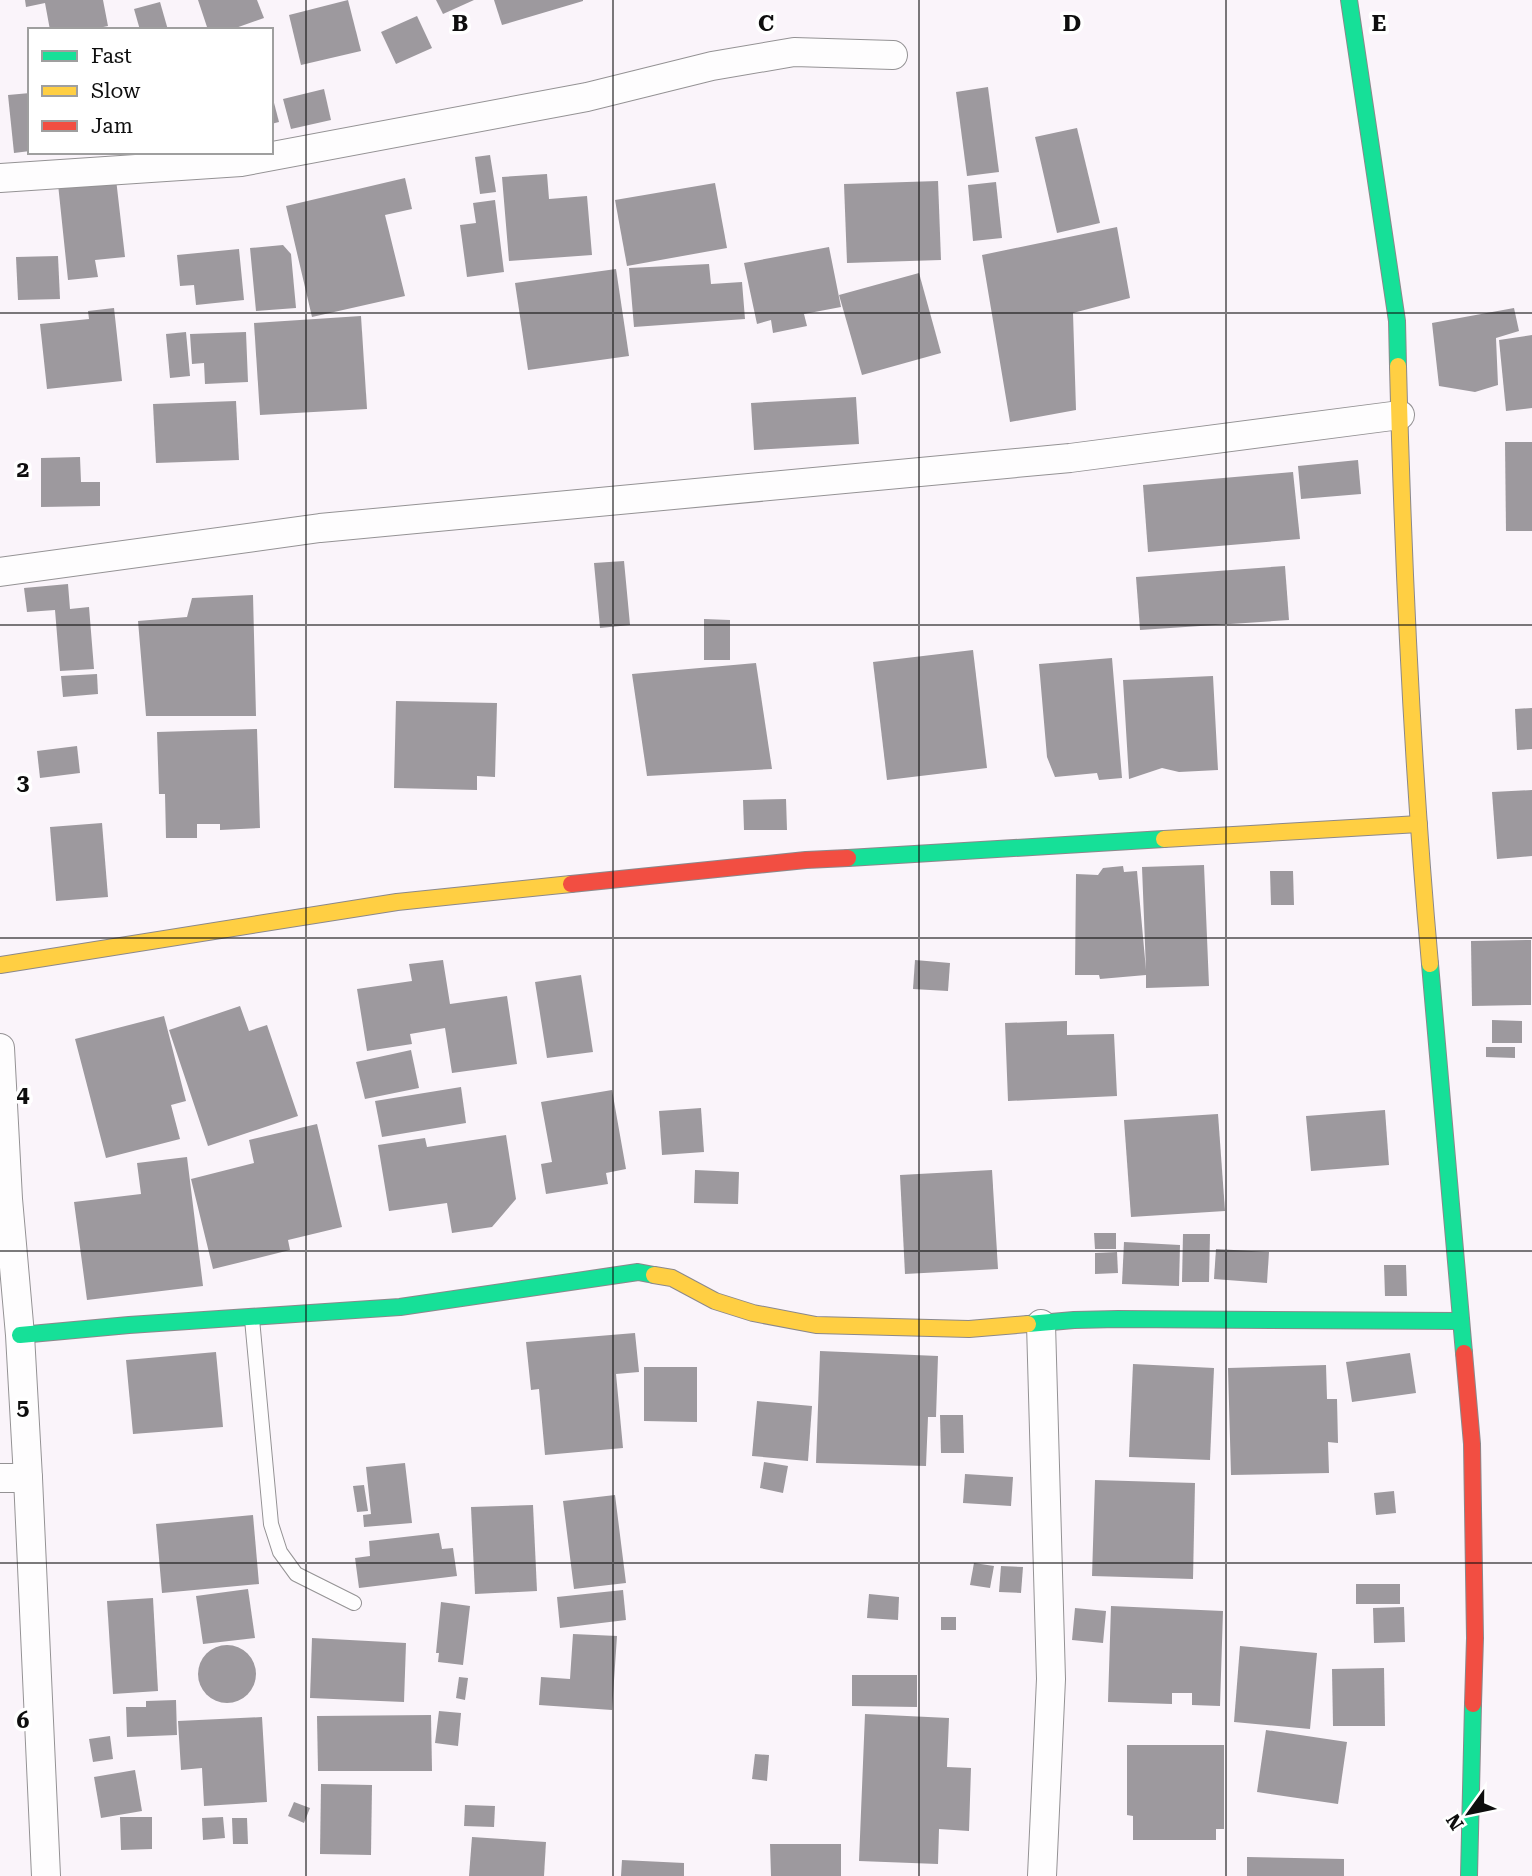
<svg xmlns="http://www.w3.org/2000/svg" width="1532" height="1876" font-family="'Roboto Serif',serif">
<rect width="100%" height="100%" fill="#faf4fa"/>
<g fill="#9d999e">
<polygon points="25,0 103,0 108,26 89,30 50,30 45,3 26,7"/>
<polygon points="198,0 257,0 264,18 230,30 208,30"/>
<polygon points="348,0 361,51 301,65 289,15"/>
<polygon points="436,0 474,0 443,14"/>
<polygon points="494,0 583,0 583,1 502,25"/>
<polygon points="160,2 168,30 140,30 134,9"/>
<polygon points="417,16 432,48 396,64 381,32"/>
<polygon points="988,87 999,172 967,176 956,92"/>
<polygon points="324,89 331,120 291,129 283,99"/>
<polygon points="30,93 30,151 14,153 8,95"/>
<polygon points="272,95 279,122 271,124 271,96"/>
<polygon points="1077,128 1100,223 1057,233 1035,137"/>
<polygon points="490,155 496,192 480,194 475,157"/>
<polygon points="547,174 549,199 587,196 592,255 509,261 502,177"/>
<polygon points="405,178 412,209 385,215 405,296 312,317 286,206"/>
<polygon points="116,179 125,257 95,260 98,277 68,280 58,184"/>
<polygon points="938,181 941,260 847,263 844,184"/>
<polygon points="996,182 1002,238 973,241 968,185"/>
<polygon points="715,183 727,248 627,266 615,200"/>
<polygon points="495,200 504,272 467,277 460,225 476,223 473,203"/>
<polygon points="1117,227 1130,298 1073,313 1076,410 1010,422 982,255"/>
<polygon points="283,245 291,254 296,308 256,311 250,248"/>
<polygon points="829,247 841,307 804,314 807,326 773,333 771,320 757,324 744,263"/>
<polygon points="239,249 244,300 196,305 194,285 180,286 177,255"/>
<polygon points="58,256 60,299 18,300 16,257"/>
<polygon points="709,264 711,284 742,282 745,319 634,327 629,268"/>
<polygon points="616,269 629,356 528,370 515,283"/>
<polygon points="919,273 941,353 862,375 839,295"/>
<polygon points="114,308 122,381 47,389 40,324 89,319 88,311"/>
<polygon points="1514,308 1519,331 1496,338 1498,385 1475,392 1439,386 1432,323"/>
<polygon points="361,316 367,409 260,415 254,323"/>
<polygon points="186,332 190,376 170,378 166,334"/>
<polygon points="246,332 248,382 205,384 204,363 192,364 190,334"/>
<polygon points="1532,335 1532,408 1506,411 1499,340"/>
<polygon points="856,397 859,444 754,450 751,403"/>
<polygon points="236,401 239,460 156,463 153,404"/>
<polygon points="1505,442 1532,442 1532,531 1506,531"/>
<polygon points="80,457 81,482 100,482 100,506 41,507 41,458"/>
<polygon points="1358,460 1361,494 1301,499 1298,466"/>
<polygon points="1293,472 1300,539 1148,552 1143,485"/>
<polygon points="624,561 630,625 600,628 594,563"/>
<polygon points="1285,566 1289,620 1140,630 1136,577"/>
<polygon points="68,584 70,609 89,607 94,669 60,671 55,610 27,612 24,588"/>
<polygon points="253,595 256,716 146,716 138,621 187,617 192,598"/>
<polygon points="704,619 730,620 730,660 704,660"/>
<polygon points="973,650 987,768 887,780 873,662"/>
<polygon points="1112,658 1122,778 1099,780 1097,773 1055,777 1047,757 1039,664"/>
<polygon points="756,663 772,769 647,776 632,674"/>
<polygon points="97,674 98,694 63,697 61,676"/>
<polygon points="1213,676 1218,770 1179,772 1162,768 1129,779 1123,680"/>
<polygon points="396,701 497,703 495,777 477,776 477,790 394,788"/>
<polygon points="1532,708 1532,749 1517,750 1515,709"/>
<polygon points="257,729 260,828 220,830 220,824 197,824 197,838 166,838 165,794 159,794 157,732"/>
<polygon points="77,746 80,773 40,778 37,751"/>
<polygon points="1532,790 1532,856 1497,859 1492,792"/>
<polygon points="786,799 787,830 744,830 743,800"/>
<polygon points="102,823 108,897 56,901 50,827"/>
<polygon points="1204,865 1209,986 1146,988 1146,975 1100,979 1099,975 1075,975 1076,874 1098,875 1103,868 1123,866 1124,872 1137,871 1146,970 1142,867"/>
<polygon points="1270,871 1293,871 1294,905 1271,905"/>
<polygon points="1531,940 1531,1005 1472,1006 1471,941"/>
<polygon points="443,960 450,1004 507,996 517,1064 452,1073 445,1028 410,1034 412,1044 367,1051 357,989 412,981 409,964"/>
<polygon points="915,960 950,963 948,991 913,989"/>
<polygon points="581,975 593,1052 547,1058 535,982"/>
<polygon points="240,1006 249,1031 267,1025 298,1116 208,1146 169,1030"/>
<polygon points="164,1016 186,1101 171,1105 180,1139 106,1158 75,1039"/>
<polygon points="1492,1020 1522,1021 1522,1043 1492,1043"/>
<polygon points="1067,1021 1067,1035 1114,1034 1117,1096 1008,1101 1005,1023"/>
<polygon points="1486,1047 1515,1047 1515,1058 1486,1057"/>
<polygon points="411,1050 419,1088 365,1099 356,1062"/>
<polygon points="461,1087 466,1123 382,1137 375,1101"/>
<polygon points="612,1090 626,1169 606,1173 608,1184 546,1194 541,1164 552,1162 541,1102"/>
<polygon points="701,1108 704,1152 662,1155 659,1111"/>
<polygon points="1385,1110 1389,1165 1311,1171 1306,1116"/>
<polygon points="1218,1114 1225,1211 1131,1217 1124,1120"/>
<polygon points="317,1124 342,1227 288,1240 290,1250 213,1269 191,1179 254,1163 249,1140"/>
<polygon points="506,1135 516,1199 492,1227 452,1233 447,1203 389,1211 378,1145 425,1138 427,1147"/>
<polygon points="187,1157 203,1286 87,1300 74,1202 141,1194 137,1163"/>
<polygon points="695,1170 739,1172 738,1204 694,1203"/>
<polygon points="992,1170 998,1269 905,1274 900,1175"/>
<polygon points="1094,1233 1116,1233 1116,1249 1095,1249"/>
<polygon points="1183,1234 1210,1234 1209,1282 1182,1282"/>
<polygon points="1124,1242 1180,1245 1179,1286 1122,1284"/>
<polygon points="1216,1249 1269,1252 1267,1283 1214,1279"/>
<polygon points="1117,1252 1118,1273 1095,1274 1095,1253"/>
<polygon points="1384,1265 1406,1265 1407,1296 1385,1296"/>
<polygon points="635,1333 639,1372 616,1374 623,1448 545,1455 539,1389 531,1390 526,1342"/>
<polygon points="820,1351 938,1356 936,1417 928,1417 926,1466 816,1463"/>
<polygon points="216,1352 223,1427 133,1434 126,1360"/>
<polygon points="1410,1353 1416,1393 1352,1402 1346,1362"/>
<polygon points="1133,1364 1214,1368 1210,1460 1129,1457"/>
<polygon points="1326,1365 1327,1399 1337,1399 1338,1443 1328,1442 1329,1473 1231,1475 1228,1368"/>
<polygon points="644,1367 697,1367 697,1422 644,1421"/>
<polygon points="757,1401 812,1406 808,1461 752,1456"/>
<polygon points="940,1415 963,1415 964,1453 941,1453"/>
<polygon points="764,1462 788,1466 783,1493 760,1488"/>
<polygon points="405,1463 412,1523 364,1527 363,1515 371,1514 366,1467"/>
<polygon points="965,1474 1013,1477 1011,1506 963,1503"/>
<polygon points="1095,1480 1195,1483 1193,1579 1092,1576"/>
<polygon points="364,1485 368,1511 357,1512 353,1486"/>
<polygon points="1394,1491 1396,1513 1376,1515 1374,1493"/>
<polygon points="615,1495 626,1583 574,1589 563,1501"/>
<polygon points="533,1505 537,1591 475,1594 471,1507"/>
<polygon points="253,1515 259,1584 162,1593 156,1524"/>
<polygon points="439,1533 442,1549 453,1548 457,1576 359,1588 355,1558 370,1556 369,1541"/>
<polygon points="974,1563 994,1566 990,1588 970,1585"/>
<polygon points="1001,1566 1023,1567 1021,1593 999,1592"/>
<rect x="1356" y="1584" width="44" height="20"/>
<polygon points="248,1589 255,1638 203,1644 196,1596"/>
<polygon points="623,1590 626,1620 560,1628 557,1597"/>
<polygon points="869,1594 899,1597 898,1620 867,1618"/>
<polygon points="153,1598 158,1691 113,1694 107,1601"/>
<polygon points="441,1602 470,1606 463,1665 438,1662 439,1653 436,1653"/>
<polygon points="1111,1606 1223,1611 1220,1706 1192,1705 1192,1693 1172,1693 1172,1704 1108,1702"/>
<polygon points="1404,1607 1405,1642 1374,1643 1373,1608"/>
<polygon points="1075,1608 1106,1611 1103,1643 1072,1640"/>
<rect x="941" y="1617" width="15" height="13"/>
<polygon points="573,1634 617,1636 612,1710 539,1705 541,1677 570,1679"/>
<polygon points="312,1638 406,1643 404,1702 310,1698"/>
<circle cx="227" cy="1674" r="29"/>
<polygon points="1240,1646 1317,1653 1310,1729 1234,1722"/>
<polygon points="1384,1668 1385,1726 1333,1726 1332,1669"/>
<polygon points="852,1675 917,1675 917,1707 852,1706"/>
<polygon points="459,1677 468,1678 465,1700 456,1698"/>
<polygon points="176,1700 177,1735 127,1737 126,1707 146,1707 146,1701"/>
<polygon points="439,1711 461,1713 458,1746 435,1743"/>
<polygon points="865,1714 949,1718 947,1767 971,1768 969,1831 939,1829 938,1864 859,1861"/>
<polygon points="431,1715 432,1771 318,1771 317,1716"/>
<polygon points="262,1717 267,1802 204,1806 202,1768 181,1770 178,1721"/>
<polygon points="1266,1730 1347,1742 1338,1804 1257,1792"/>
<polygon points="110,1736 113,1759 93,1762 89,1739"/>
<polygon points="1127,1745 1224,1745 1224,1829 1216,1829 1216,1840 1133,1840 1133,1816 1127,1815"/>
<polygon points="755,1754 769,1755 767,1781 752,1779"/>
<polygon points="135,1770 142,1811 101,1818 94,1777"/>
<polygon points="321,1784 372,1785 371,1855 320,1854"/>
<polygon points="294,1802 310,1808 304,1823 288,1816"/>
<polygon points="465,1805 495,1806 494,1827 464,1826"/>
<polygon points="120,1817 152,1817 152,1849 121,1850"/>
<polygon points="223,1817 225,1838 203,1840 202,1818"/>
<polygon points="232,1818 247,1818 248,1844 233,1844"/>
<polygon points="472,1837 546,1842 544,1876 469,1876"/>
<polygon points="770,1844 841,1844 841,1876 771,1876"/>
<polygon points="1247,1857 1344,1859 1344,1876 1247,1876"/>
<polygon points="622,1860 684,1863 684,1876 621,1876"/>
</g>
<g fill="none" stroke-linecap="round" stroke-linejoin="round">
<defs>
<polyline id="lane" points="252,1319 271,1524 280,1552 296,1574 354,1603"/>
<g id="street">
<polyline points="0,178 241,162 587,97 712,66 794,52 893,55"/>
<polyline points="0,572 320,528 1070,458 1400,415"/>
<polyline points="0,1048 8,1199 20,1335 28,1478 46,1876"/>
<polyline points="1041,1324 1051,1679 1042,1876"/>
<polyline points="0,1478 28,1478"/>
</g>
<g id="fast">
<polyline points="1349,0 1397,321 1398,366"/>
<polyline points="848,858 1164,839"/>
<polyline points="1430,964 1464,1353"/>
<polyline points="1028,1324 1074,1320 1118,1319 1461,1321"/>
<polyline points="20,1335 129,1325 400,1307 638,1272 654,1275"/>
<polyline points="1469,1876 1473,1704"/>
</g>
<g id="slow">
<path d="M1398 366C1403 565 1412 765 1430 964"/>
<polyline points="1164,839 1419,824"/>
<polyline points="0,965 397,902 571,884"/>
<polyline points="654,1275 672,1278 715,1301 753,1313 816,1325 969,1329 1028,1324"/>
</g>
<g id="jam">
<polyline points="571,884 806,860 848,858"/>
<polyline points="1464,1353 1472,1444 1475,1638 1473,1704"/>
</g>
</defs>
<use href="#lane" stroke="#949294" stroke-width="16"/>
<use href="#street" stroke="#949294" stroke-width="30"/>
<use href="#fast" stroke="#8b888b" stroke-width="18"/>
<use href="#slow" stroke="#8b888b" stroke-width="18"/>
<use href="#jam" stroke="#8b888b" stroke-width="18"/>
<use href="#lane" stroke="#fefdfe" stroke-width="14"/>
<use href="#street" stroke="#fefdfe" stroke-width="28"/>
<use href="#fast" stroke="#16e098" stroke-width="16"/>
<use href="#slow" stroke="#ffcf43" stroke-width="16"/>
<use href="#jam" stroke="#f24e42" stroke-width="16"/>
</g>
<path fill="none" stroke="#0e0e0e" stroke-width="2" stroke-opacity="0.55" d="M306 0V1876M613 0V1876M919 0V1876M1226 0V1876M0 313H1532M0 625H1532M0 938H1532M0 1251H1532M0 1563H1532"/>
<g font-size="23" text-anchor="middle" font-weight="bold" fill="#0e0e0e" stroke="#fff" stroke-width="7" stroke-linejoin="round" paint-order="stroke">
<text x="460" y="31">B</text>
<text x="766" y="31">C</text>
<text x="1072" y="31">D</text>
<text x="1379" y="31">E</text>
<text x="23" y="477">2</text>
<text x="23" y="790">3</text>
<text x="23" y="1102">4</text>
<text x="23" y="1415">5</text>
<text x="23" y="1728">6</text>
</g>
<rect x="28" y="28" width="245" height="126" fill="#ffffff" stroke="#9f9f9f" stroke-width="2"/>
<rect x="42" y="51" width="35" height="10" fill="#16e098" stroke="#9f9f9f" stroke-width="2"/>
<text x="91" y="63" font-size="21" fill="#0e0e0e">Fast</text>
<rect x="42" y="86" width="35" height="10" fill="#ffcf43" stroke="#9f9f9f" stroke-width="2"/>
<text x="91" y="98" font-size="21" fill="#0e0e0e">Slow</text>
<rect x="42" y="121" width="35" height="10" fill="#f24e42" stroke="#9f9f9f" stroke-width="2"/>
<text x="91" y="133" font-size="21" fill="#0e0e0e">Jam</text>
<g transform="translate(1469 1813) rotate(237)" stroke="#ffffff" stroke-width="5" paint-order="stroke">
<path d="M0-5L12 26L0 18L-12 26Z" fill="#0e0e0e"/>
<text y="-10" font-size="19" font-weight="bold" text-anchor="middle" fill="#0e0e0e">N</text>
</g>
</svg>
